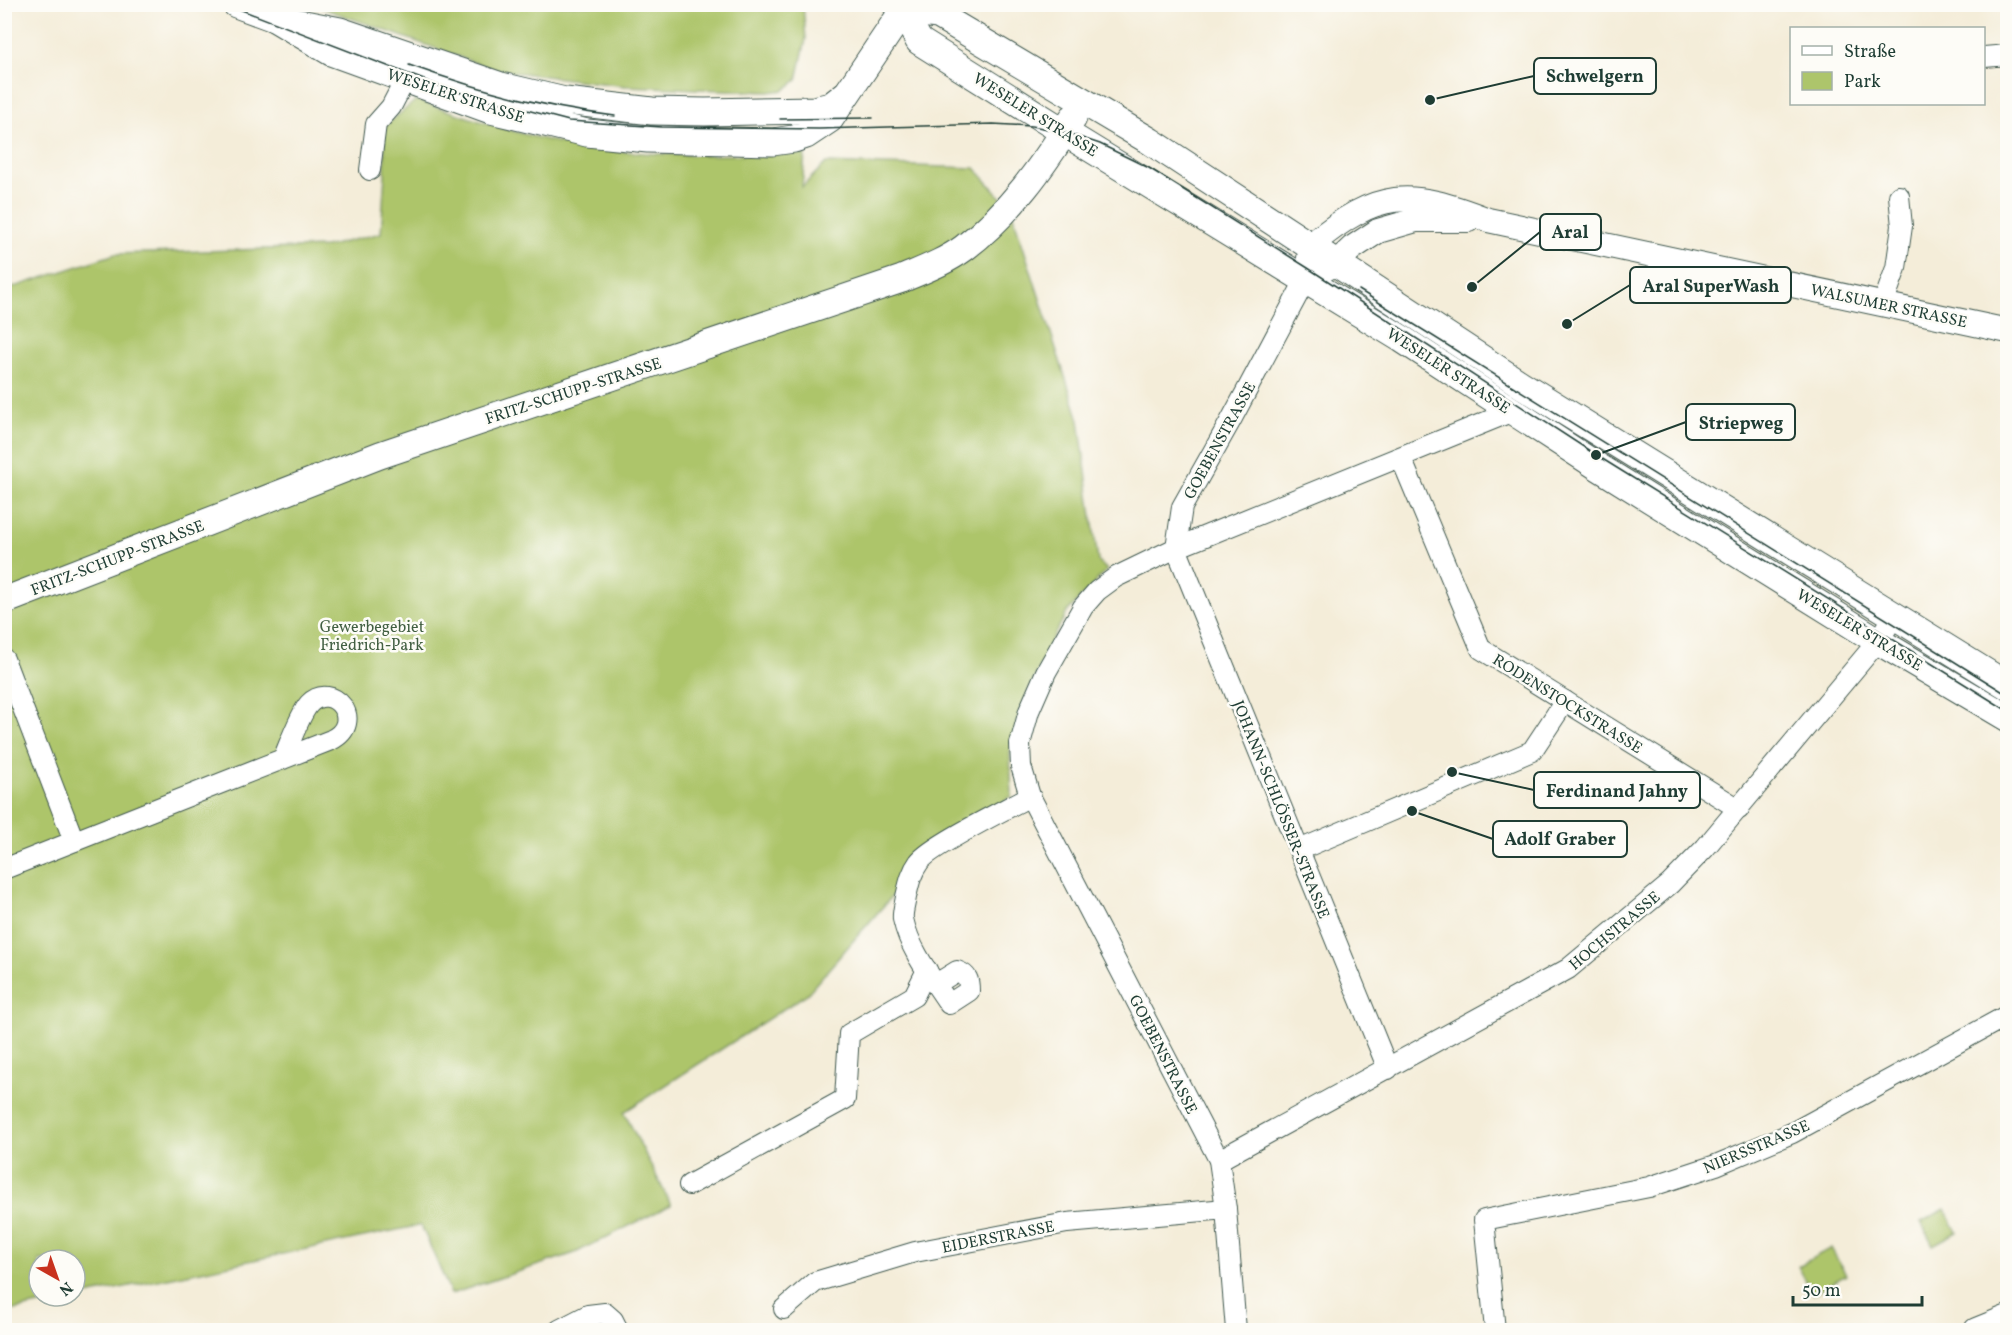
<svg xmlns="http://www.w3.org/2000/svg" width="2012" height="1335" font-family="Vollkorn,serif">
<rect width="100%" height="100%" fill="#fdfcf7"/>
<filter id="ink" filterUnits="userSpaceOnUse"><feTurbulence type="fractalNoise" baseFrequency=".0167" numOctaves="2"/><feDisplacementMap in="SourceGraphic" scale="12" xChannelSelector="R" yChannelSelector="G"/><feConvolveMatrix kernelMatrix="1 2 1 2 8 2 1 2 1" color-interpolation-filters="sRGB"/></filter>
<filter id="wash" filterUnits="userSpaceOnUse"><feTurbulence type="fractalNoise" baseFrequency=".008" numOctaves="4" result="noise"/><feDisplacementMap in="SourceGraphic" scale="24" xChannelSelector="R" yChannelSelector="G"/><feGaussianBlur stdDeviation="1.35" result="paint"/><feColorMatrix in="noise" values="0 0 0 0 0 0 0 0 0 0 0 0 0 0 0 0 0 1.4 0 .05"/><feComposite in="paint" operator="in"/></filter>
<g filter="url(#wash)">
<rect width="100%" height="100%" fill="#f4edd9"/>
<g fill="#adc56b" stroke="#668150" stroke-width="1.5" fill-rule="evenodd">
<polygon points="314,5 803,5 806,39 797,80 784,90 769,92 625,86 496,70"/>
<path d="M416 100C467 117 518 135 571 145 647 158 728 155 805 154L802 187 826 163 975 168 1011 209 1079 420 1098 561 1107 570 1068 611 1051 641 1019 713 1010 752 1012 796 901 877 893 895 807 994 624 1112 671 1205 575 1253 451 1294 421 1225 5 1312V290L115 254 325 247 381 233 385 174 384 127ZM39 1260H75V1296H39Z"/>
<polygon points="1945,1209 1957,1232 1933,1245 1921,1222"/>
<polygon points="1831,1248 1846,1275 1813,1294 1798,1266"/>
</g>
</g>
<g filter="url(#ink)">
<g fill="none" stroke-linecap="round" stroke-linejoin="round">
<defs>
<g id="minor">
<polyline points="1984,57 2008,55"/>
<polyline points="370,170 376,124 391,107 405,80"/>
<polyline points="1306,279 1231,420 1182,507 1176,548 1388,1069"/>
<polyline points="1883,304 1896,268 1902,226 1899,196"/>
<polyline points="1401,458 1481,649 1739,809"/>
<polyline points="4,659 74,841"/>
<polyline points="1299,850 1532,751 1565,701"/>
<path d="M4 869C113 825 222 783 331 740 367 722 332 680 309 704 300 714 289 745 283 759"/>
<path d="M936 984 957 971C968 975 969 980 969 991L949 1004C932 978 910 951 903 919 902 913 905 904 906 897 909 884 911 873 919 862 932 845 1007 809 1030 796"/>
<polyline points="1219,1160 1568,969 1670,884 1705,848 1878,641 1894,617"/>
<polyline points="689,1185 845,1099 849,1034 914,996 927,970"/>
<polyline points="784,1309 815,1282 915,1252 1067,1223 1226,1209"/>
<polyline points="559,1330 588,1315 605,1313 613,1320 618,1330"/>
<polyline points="1236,1330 1226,1209 1219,1160 1030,796 1021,766 1020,744 1029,711 1046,672 1083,607 1097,591 1116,577 1176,548 1513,411"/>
<polyline points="1495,1330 1484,1220 1649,1187 1716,1165 1792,1133 2008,1015"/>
</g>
<g id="tertiary">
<polyline points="1320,272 1336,263 1352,248 1378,231 1416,220 1468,220"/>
<path d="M1306 279 1311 245C1378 189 1409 189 1488 220L2008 331"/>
<polyline points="1976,1330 2008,1317"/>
</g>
<g id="secondary">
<polyline points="236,4 274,18 340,31 501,86 565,101 652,111 705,112 814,110 831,106 845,95"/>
<polyline points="896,4 903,11 919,41 1064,132 1402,339 1597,466 1878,641 2008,718"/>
<polyline points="903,11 938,15 1150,141 1522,385 2008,686"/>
<polyline points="274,18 331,52 491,110 587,133 648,139 772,142 794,139 806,135 830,119 903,11"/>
<path d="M4 601 380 455 902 279C923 270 945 262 964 248 1010 213 1043 166 1073 118"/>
</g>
</defs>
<use href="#minor" stroke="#3f574d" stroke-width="22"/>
<use href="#tertiary" stroke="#3f574d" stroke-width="26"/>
<use href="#secondary" stroke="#3f574d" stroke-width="29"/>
<use href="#minor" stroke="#fff" stroke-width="20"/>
<use href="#tertiary" stroke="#fff" stroke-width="24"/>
<use href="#secondary" stroke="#fff" stroke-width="27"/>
<g stroke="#1f3d34" stroke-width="1.5">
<polyline points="226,4 450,90 569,121 662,127 819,129 993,124 1032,126 1064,132 1100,144 1149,168 1308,268 1596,455 2008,711"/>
<path d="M409 65C476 89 545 108 615 116"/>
<polyline points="780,119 873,118"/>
<polyline points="1359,290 2008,695"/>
</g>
</g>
</g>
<g text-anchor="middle" stroke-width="5" stroke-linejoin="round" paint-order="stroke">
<g font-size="16" fill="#1f3d34" stroke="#fdfcf7">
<text transform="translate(456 95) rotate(18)" y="6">WESELER STRASSE</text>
<text transform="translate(1036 114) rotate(32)" y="6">WESELER STRASSE</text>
<text transform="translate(1889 305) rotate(12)" y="6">WALSUMER STRASSE</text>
<text transform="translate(1449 370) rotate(33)" y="6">WESELER STRASSE</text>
<text transform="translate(573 390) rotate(-18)" y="6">FRITZ-SCHUPP-STRASSE</text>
<text transform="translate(1219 440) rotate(-61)" y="6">GOEBENSTRASSE</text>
<text transform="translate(117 557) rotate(-21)" y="6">FRITZ-SCHUPP-STRASSE</text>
<text transform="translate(1860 629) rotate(31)" y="6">WESELER STRASSE</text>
<text transform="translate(1568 703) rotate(32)" y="6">RODENSTOCKSTRASSE</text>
<text transform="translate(1282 809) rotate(68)" y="6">JOHANN-SCHLÖSSER-STRASSE</text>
<text transform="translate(1614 930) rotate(-40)" y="6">HOCHSTRASSE</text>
<text transform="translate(1164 1054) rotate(63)" y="6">GOEBENSTRASSE</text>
<text transform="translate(1756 1146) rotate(-23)" y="6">NIERSSTRASSE</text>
<text transform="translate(998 1236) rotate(-11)" y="6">EIDERSTRASSE</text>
</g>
<g font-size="16" fill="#425f42" stroke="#fdfcf7">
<text x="372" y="632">Gewerbegebiet<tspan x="372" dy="18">Friedrich-Park</tspan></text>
</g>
</g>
<path fill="none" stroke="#1f3d34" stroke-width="2" d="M1430 100L1534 76M1472 287L1540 232M1567 324L1630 285M1596 455L1686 422M1452 772L1534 790M1412 811L1493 839"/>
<g fill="#1f3d34" stroke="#fdfcf7" stroke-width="2">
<circle cx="1430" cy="100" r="6"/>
<circle cx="1472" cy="287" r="6"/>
<circle cx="1567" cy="324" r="6"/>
<circle cx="1596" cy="455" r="6"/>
<circle cx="1452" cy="772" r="6"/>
<circle cx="1412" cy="811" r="6"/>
</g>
<g fill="#fdfcf7" stroke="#1f3d34" stroke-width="2">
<rect x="1534" y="58" width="122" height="36" rx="6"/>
<rect x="1540" y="214" width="61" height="36" rx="6"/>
<rect x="1630" y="267" width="161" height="36" rx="6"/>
<rect x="1686" y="404" width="109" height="36" rx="6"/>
<rect x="1534" y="772" width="166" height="36" rx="6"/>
<rect x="1493" y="821" width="134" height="36" rx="6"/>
</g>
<g font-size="18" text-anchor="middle" font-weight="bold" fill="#1f3d34">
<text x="1595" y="82">Schwelgern</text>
<text x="1570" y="238">Aral</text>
<text x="1711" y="292">Aral SuperWash</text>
<text x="1741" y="429">Striepweg</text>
<text x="1617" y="797">Ferdinand Jahny</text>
<text x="1560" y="845">Adolf Graber</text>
</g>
<rect width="2012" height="1335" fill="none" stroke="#fdfcf7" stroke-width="24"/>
<rect x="1790" y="27" width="195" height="78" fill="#fdfcf7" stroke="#a4b0a9" stroke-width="1.5"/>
<rect x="1802" y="46" width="30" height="9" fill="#ffffff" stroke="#a4b0a9" stroke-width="1.5"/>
<text x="1844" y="57" font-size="18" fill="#1f3d34">Straße</text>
<rect x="1802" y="72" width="30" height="18" fill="#adc56b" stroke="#a4b0a9" stroke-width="1.5"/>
<text x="1844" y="87" font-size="18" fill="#1f3d34">Park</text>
<g transform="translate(57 1278) rotate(140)"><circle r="28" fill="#fdfcf7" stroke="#a4b0a9" stroke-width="1.5"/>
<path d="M0-4.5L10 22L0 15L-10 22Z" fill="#c8321e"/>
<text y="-9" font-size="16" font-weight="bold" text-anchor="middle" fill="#1f3d34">N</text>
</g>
<path d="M1793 1296v9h129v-9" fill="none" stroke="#1f3d34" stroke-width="3"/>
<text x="1802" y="1296" font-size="18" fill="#1f3d34" stroke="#fdfcf7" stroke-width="4.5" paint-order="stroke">50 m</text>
</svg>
